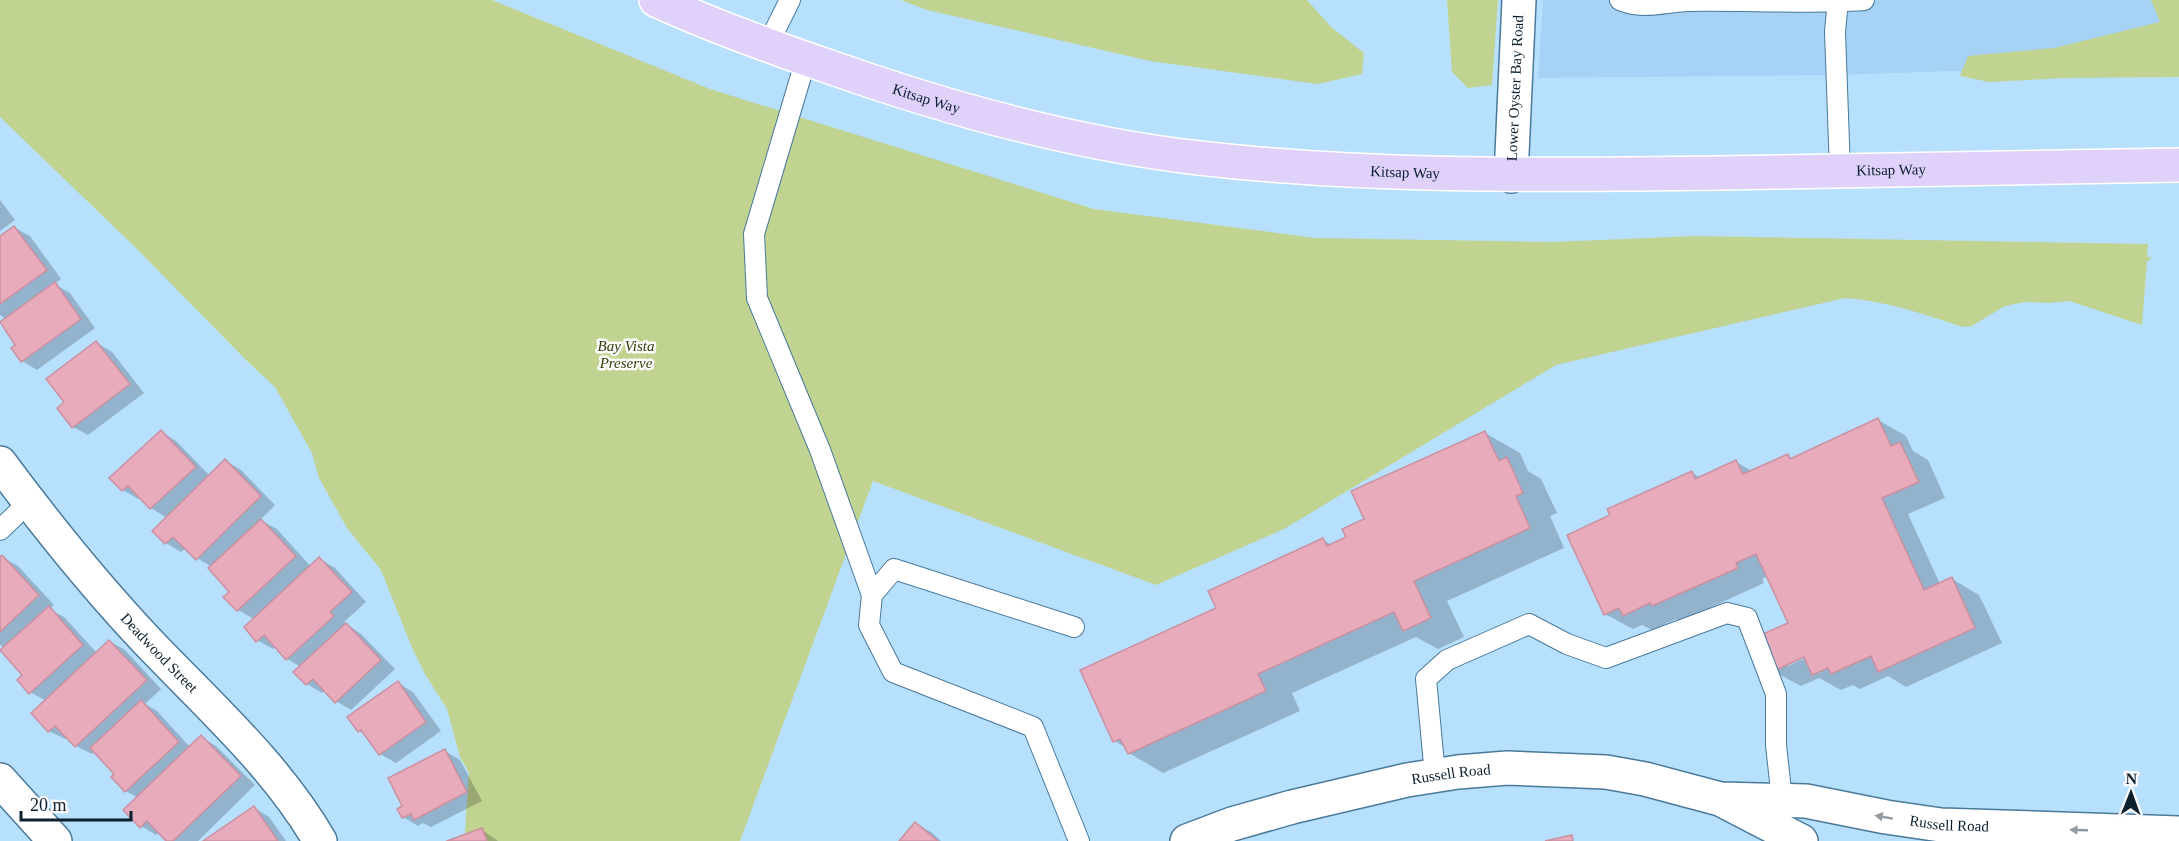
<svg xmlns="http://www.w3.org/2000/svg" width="2179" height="841" font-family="Georgia,serif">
<rect width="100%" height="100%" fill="#b7e0fe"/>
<polygon fill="#a6d3f5" points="1543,0 2151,0 2161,22 2163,64 1836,75 1538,78"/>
<g fill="#c1d390">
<path d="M0 0H492L710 89 1094 209 1315 238 1552 242 1695 236 2148 244 2147 257H2152L2147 262 2142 325 2069 301 2049 303 2026 302 2014 304 2003 307 1972 326 1963 327C1924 314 1886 301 1845 298L1556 365 1284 529 1156 585 873 481 740 841H467L465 830 469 773 460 757 447 709 425 674 413 650 381 570 347 528 319 478 312 453 275 387 246 360 136 248 0 117Z"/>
<polygon points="901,0 1307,0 1331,27 1364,53 1362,74 1318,84 1150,61 927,10"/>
<polygon points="1447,0 1498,0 1492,85 1468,88 1452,72"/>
<polygon points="2151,0 2179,0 2179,77 2065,78 1989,82 1960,76 1968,56 2054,48 2160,22"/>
</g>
<g fill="#0003" fill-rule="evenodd">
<polygon points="0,200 15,220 0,231"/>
<polygon points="15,228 30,236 61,279 54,284 70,293 95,328 37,370 22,361 6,319 0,315 0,238"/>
<polygon points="97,343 112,352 144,393 88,435 73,427 66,402"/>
<path d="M1878 420 1906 436 1913 451 1928 460 1945 498 1908 514 1940 584 1952 579 1979 595 2002 643 1906 687 1888 676 1860 689 1853 685 1841 690 1819 678 1801 686 1773 671 1790 623 1768 576 1762 579 1764 583 1681 621 1676 619 1652 630 1642 625 1633 629 1605 614 1612 516 1692 473 1701 478 1736 462 1752 471 1788 456 1793 459ZM1810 652 1811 655 1788 666V663Z"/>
<polygon points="161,432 176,441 210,476 226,461 241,470 275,505 260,520 277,529 311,567 320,559 335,568 366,602 344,622 361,634 395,669 351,710 336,701 325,690 322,693 307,684 301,667 287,659 276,646 273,649 257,640 254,619 238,610 231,592 212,567 197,558 186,548 181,552 166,543 154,531 167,518 151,508 140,497 138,499 123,490"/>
<polygon points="1485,433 1520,453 1528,471 1541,479 1557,513 1550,516 1564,548 1447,601 1464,637 1438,649 1416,637 1292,693 1300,711 1163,773 1129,753 1126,748 1115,741 1082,671 1218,609 1323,540 1332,545 1348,538 1366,520"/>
<polygon points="2,557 18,566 54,605 49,609 64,617 97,653 109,641 125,650 161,689 145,704 157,711 190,747 201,737 216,746 255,785 198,841 168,841 159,832 156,835 141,826 138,798 126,791 117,774 95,751 92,754 76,746 68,737 65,739 49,731 46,701 30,692 24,675 5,648 0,645 0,559"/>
<polygon points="398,683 413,692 441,731 396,763 380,754 367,736 359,731"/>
<polygon points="445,751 460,760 482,801 431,827 423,823 418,826 403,817 404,807"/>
<polygon points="254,808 269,817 286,841 205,841"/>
<polygon points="916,824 931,832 941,841 901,841"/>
<polygon points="482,830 498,841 450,841"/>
</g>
<g fill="#e7abbc" stroke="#ca90a0" stroke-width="1.5">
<polygon points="14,226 47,270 0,304 0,236"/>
<polygon points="55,282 81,319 21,362 11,348 15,345 0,322"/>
<polygon points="96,341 130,384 72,428 57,408 64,402 46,379"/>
<polygon points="1878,418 1891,446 1900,442 1919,482 1882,498 1924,590 1952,577 1975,628 1878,672 1871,656 1831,674 1828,668 1812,675 1804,657 1772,672 1756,637 1788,623 1756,554 1736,563 1738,568 1652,606 1650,603 1623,616 1619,608 1604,615 1567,535 1610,515 1607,509 1692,471 1695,479 1736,460 1743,474 1788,454 1790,459"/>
<polygon points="161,430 196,467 150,509 128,486 122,491 109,478"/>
<polygon points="1485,431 1499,461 1507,457 1523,493 1516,496 1530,528 1414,581 1431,618 1403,631 1394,612 1258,674 1266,691 1128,754 1120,739 1113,742 1080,670 1216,608 1208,591 1323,538 1327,546 1346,537 1342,529 1364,519 1351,491"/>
<polygon points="225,459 261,496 196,560 173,537 165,544 152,531"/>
<polygon points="261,519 296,556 237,611 223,597 229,592 208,568"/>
<polygon points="2,555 39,595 0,632 0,557"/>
<polygon points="319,557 352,592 330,612 334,616 286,660 264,635 256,642 244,627"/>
<polygon points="49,606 83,645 29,694 17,680 22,675 0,650"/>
<polygon points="346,623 381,660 335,703 313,679 306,685 293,672"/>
<polygon points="109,640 147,680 75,747 55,726 48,732 31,713"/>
<polygon points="398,681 426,722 379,755 361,730 358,732 347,717"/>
<polygon points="141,700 179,742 125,792 111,777 114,774 90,748"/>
<polygon points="201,735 241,776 173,841 166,841 147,821 140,828 123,810"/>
<polygon points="445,749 467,792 414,820 411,814 402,818 397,809 402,806 388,778"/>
<polygon points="254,806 278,841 203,841"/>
<polygon points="915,822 938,841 899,841"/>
<polygon points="482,828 487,841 446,841 447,841"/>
<polygon points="1572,835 1573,841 1545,841"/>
</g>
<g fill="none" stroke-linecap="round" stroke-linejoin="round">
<defs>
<g id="lane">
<path d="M1620 0C1644 10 1663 2 1688 1 1747 0 1806 4 1864 0"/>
<polyline points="1838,0 1835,32 1840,171"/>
<polyline points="767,46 790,0"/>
<polyline points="806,59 754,234 757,298 820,450 872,595"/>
<polyline points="0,530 29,502"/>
<polyline points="1074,627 894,569 872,595 869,625 893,672 1033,727 1079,841"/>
<polyline points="1435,775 1426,679 1447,660 1529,624 1567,644 1606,658 1727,613 1747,618 1776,694 1776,745 1782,800"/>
</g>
<g id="street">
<path id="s1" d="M1511 176 1519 0"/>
<path id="s2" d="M0 463C46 525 95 586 148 642 208 705 276 765 320 841"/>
<polyline points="0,780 55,841"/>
<polyline points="1724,801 1801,841"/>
<path id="s3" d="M1187 841 1232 824 1292 807 1407 780 1458 772 1507 768 1606 772 1645 779 1720 799 1806 801 1886 817 1941 825 2179 833"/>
</g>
<g id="primary">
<path id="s4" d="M656 0C713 26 771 47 830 67 949 109 1074 144 1199 158 1373 178 1546 175 1720 173 1873 170 2026 168 2179 165"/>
</g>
</defs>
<use href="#lane" stroke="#49799b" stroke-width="22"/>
<use href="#street" stroke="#49799b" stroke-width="36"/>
<use href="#primary" stroke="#fff" stroke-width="36"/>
<use href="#lane" stroke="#fff" stroke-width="20"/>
<use href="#street" stroke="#fff" stroke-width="33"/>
<use href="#primary" stroke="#dfd1fa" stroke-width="33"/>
</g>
<defs><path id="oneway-solid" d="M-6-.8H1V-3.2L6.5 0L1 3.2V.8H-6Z" transform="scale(1.5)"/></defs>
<g fill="#929ba1">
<use href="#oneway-solid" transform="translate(1884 817) rotate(-170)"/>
<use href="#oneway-solid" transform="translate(2079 830) rotate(-178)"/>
</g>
<g text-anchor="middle" stroke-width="5" stroke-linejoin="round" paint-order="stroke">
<g font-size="15" fill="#0c202e" stroke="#fbfbfb">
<text dy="5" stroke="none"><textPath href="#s1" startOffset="88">Lower Oyster Bay Road</textPath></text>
<text dy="5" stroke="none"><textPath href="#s4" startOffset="288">Kitsap Way</textPath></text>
<text dy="5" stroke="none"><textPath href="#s4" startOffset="1260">Kitsap Way</textPath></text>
<text dy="5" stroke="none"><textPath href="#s4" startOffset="774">Kitsap Way</textPath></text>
<text dy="5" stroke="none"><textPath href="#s2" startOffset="248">Deadwood Street</textPath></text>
<text dy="5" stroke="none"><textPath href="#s3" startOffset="273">Russell Road</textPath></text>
<text dy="5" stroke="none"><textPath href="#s3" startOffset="777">Russell Road</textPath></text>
</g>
<g font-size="15" font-style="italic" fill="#343f0a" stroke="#fbfbfb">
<text x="626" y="351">Bay Vista<tspan x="626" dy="17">Preserve</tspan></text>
</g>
</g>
<g transform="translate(2131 793) rotate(1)" stroke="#fbfbfb" stroke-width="4.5" paint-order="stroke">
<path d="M0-4.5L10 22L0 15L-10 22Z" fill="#0c202e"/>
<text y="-9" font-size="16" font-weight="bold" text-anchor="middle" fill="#0c202e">N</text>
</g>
<path d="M21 811v9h110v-9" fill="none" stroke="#0c202e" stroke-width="3"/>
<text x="30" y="811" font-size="18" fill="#0c202e" stroke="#fbfbfb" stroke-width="4.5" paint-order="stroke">20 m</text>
</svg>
